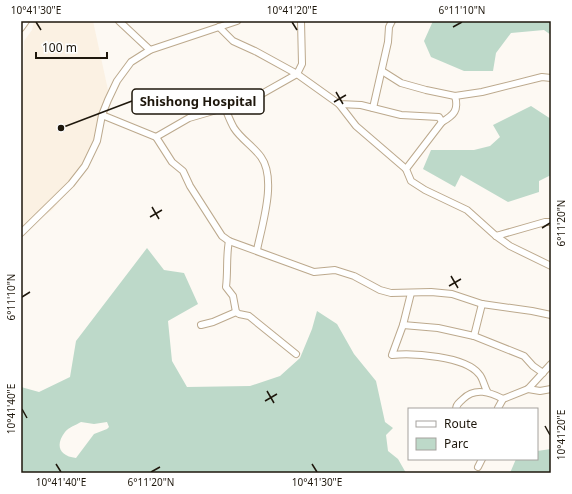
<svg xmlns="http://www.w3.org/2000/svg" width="572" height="494" font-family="'Noto Sans',sans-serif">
<rect width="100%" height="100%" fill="#fdf9f3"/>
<polygon fill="#fbf1e3" points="34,21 93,21 108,90 98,138 87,170 52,210 21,233 21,85 23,79 24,41 32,30"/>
<g fill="#bdd9c9" fill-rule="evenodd">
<polygon points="433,21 551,21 551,35 544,30 511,33 496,53 493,71 464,71 431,57 424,41"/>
<polygon points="531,106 551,119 551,175 539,181 539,192 508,202 461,175 455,187 423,169 431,150 474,150 490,146 500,137 493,125"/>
<path d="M147 248 164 270 184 273 198 304 168 321 172 361 187 387 250 386 280 376 300 358 312 329 317 311 337 324 354 354 376 381 385 422 393 428 386 435 388 451 398 459 406 473H21V387L39 392 70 377 76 341ZM81 422 94 424 107 422 109 427 107 429 94 434 76 458C59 456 55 445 65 432 69 427 76 425 81 422Z"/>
<polygon points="551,449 551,473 510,473 516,459 537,459 537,451"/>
</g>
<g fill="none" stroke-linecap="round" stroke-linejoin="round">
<defs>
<g id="minor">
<polyline points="119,21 150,50"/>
<polyline points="219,27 233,41 255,51 297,74 339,104 361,105 401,115 439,117 442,122 406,169 411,181 425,190 467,210 496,236 510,246 551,266"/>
<polyline points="21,28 26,21"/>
<polyline points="382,71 401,83 426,90 455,96 482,92 542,77 551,78"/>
<polyline points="339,104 356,126 406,169"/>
<path d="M225 108C228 115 230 121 234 128 241 139 253 146 261 157 277 179 262 225 257 250"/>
<polyline points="373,108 388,42 389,27 392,21"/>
<polyline points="102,115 156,137 172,162 183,171 190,186 222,236 229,241 314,272 335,270 354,276 380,290 391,293 431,292 452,294 482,304 532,311 551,315"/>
<path d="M442 122C454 115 459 110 455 96"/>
<polyline points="156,137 189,118 251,100 297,74 302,64 301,21"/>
<polyline points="21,233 71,184 85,166 97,141 102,115 108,100 117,81 131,62 150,50 237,21"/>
<polyline points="496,236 545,222 551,222"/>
<path d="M229 241C226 256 228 271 226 287L233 296 236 312 239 314 249 316 296 354"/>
<path d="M411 293 403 325 392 355C413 353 465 356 479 374 483 378 484 386 487 391"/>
<polyline points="201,325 213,322 236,312"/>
<polyline points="403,325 438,328 474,336 524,356 533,366 543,373"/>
<polyline points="474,336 482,304"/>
<polyline points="528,389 540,391 551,389"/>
<polyline points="498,408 503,399 528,389 551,364"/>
<path d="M456 409C456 404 459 403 463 399 475 387 490 392 503 399"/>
<polyline points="478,467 482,459"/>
</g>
</defs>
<use href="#minor" stroke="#bca98d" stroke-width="8"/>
<use href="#minor" stroke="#fff" stroke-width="6"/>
</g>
<path fill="none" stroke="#1e170c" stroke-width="1.5" d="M36 22 41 30M292 22 297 30M453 27 462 22M336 92 343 104M334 102 346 95M152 207 159 219M150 217 162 210M542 228 550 223M451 276 458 288M449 286 461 279M22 297 30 292M267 391 274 403M265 401 277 394M22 409 27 418M545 426 550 435M56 464 61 472M312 464 317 472M151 472 160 467"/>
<path fill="none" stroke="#1e170c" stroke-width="1.5" d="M61 128L132 101"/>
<circle fill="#1e170c" stroke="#fff" stroke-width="1.5" cx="61" cy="128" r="4"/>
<rect fill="#fff" stroke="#1e170c" stroke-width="1.5" x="132" y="89" width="132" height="25" rx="4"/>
<g font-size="13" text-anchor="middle" font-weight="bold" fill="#1e170c">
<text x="198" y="106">Shishong Hospital</text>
</g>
<rect width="572" height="494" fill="none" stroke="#ffffff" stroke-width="44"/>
<rect x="408" y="408" width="130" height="52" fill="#ffffff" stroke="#a5a29e"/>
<rect x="416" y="421" width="20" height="6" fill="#ffffff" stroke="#a5a29e"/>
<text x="444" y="428" font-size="12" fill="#1e170c">Route</text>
<rect x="416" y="438" width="20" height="12" fill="#bdd9c9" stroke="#a5a29e"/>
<text x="444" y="448" font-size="12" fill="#1e170c">Parc</text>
<path d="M36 52v6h71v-6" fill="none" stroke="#1e170c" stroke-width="2"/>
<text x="42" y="52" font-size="12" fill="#1e170c" stroke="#ffffff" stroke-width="3" paint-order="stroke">100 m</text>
<rect x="22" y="22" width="528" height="450" fill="none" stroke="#1e170c" stroke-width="1.5"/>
<g font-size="10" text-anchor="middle" fill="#1e170c">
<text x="36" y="14">10°41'30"E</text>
<text x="292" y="14">10°41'20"E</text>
<text x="462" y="14">6°11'10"N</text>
<text transform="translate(561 223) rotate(-90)" y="4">6°11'20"N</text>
<text transform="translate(11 297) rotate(-90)" y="4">6°11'10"N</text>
<text transform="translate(11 409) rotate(-90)" y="4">10°41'40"E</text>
<text transform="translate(561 435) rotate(-90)" y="4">10°41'20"E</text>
<text x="61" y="486">10°41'40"E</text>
<text x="151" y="486">6°11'20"N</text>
<text x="317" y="486">10°41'30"E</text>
</g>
</svg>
